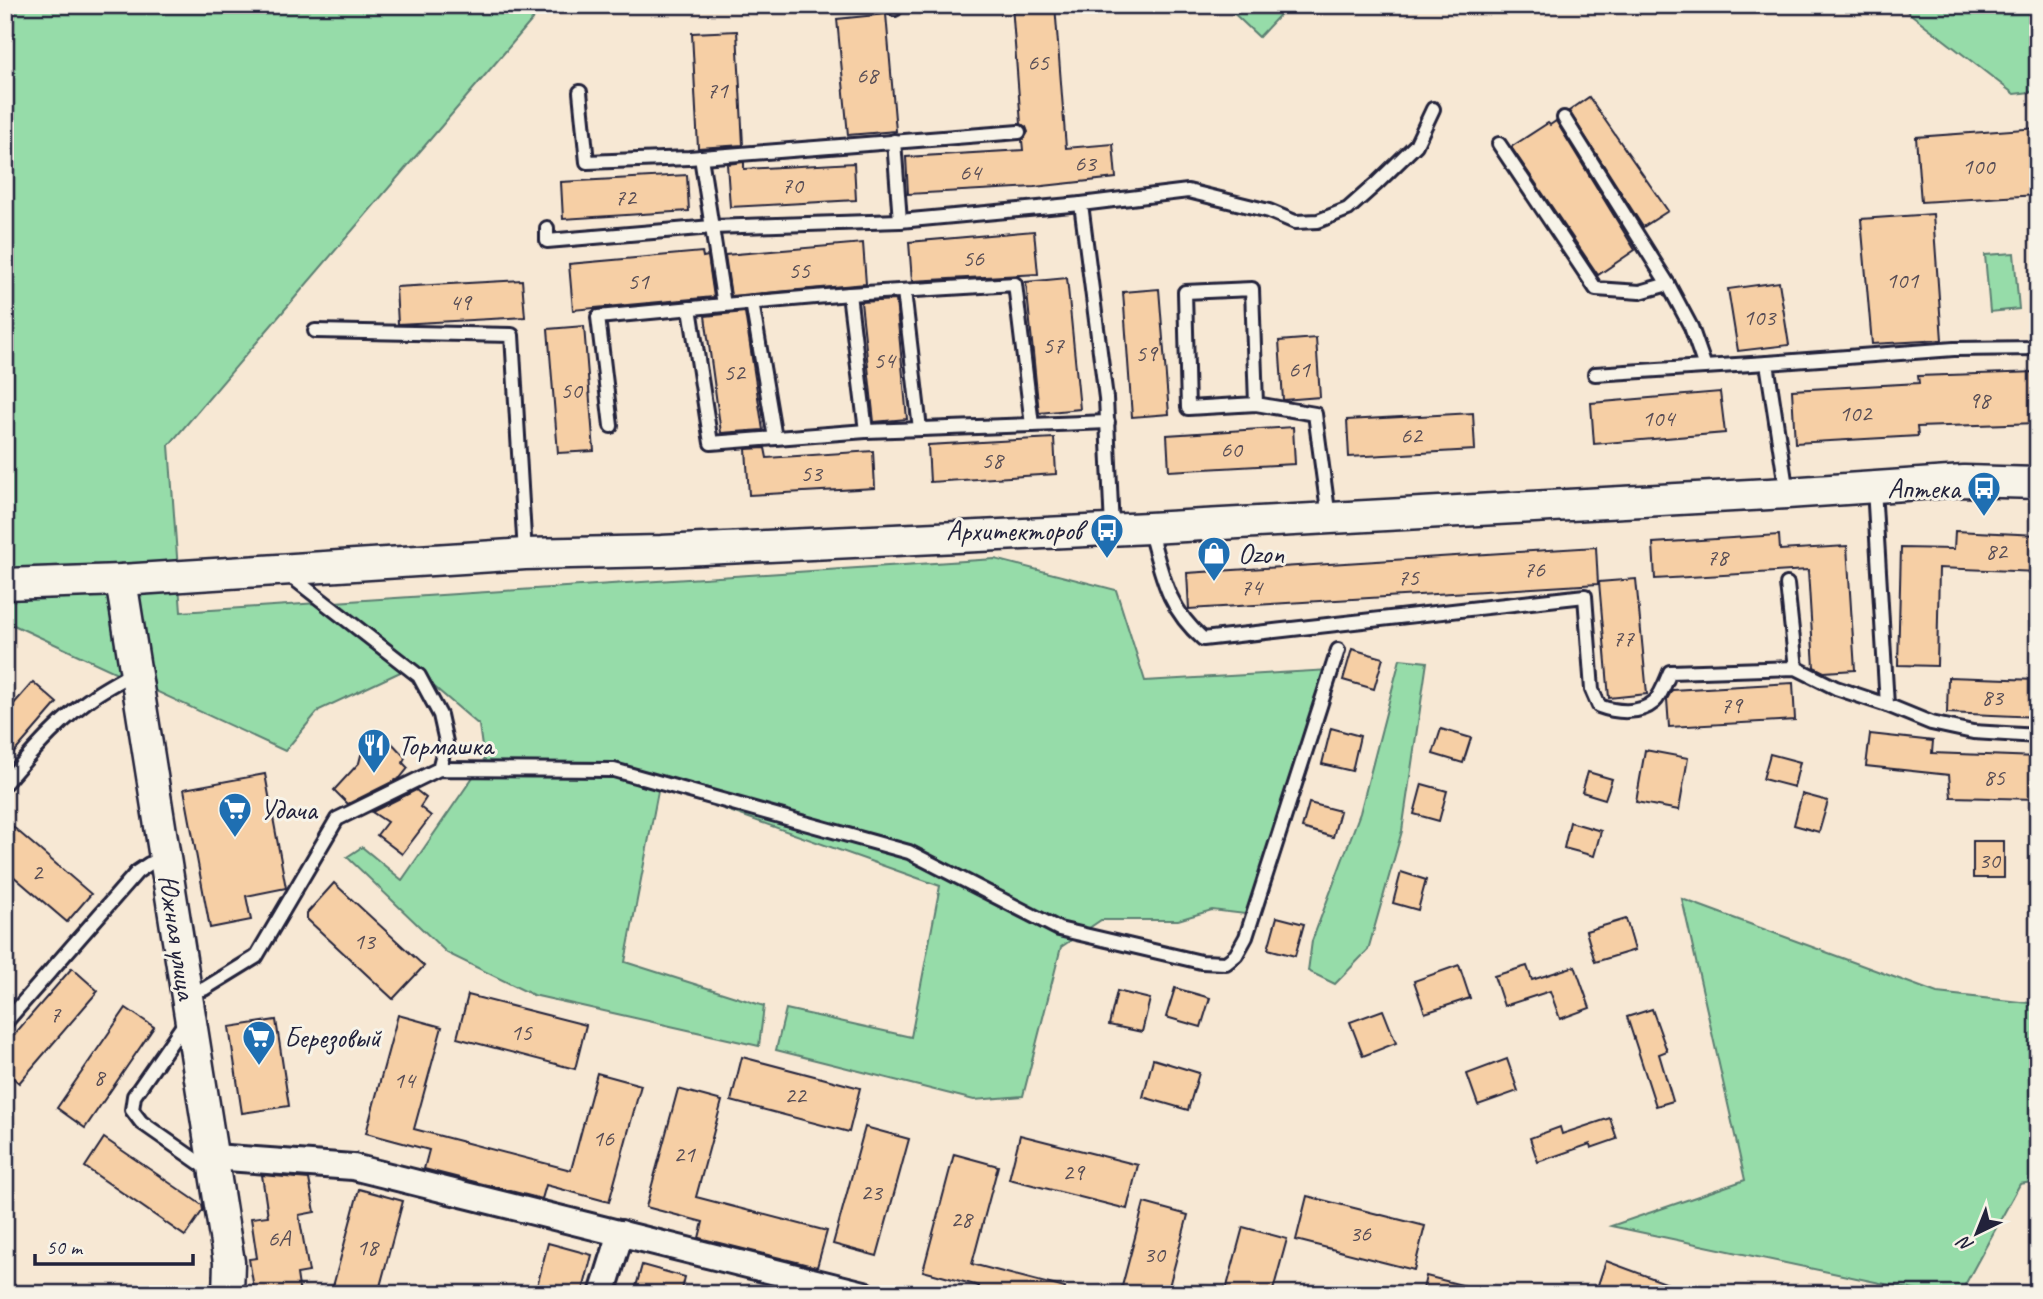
<svg xmlns="http://www.w3.org/2000/svg" width="2043" height="1299" font-family="Caveat,sans-serif">
<rect width="100%" height="100%" fill="#f7e8d4"/>
<filter id="ink" filterUnits="userSpaceOnUse"><feTurbulence type="fractalNoise" baseFrequency=".0143" numOctaves="2"/><feDisplacementMap in="SourceGraphic" scale="14" xChannelSelector="R" yChannelSelector="G"/><feConvolveMatrix kernelMatrix="1 2 1 2 8 2 1 2 1" color-interpolation-filters="sRGB"/></filter>
<g filter="url(#ink)">
<g fill="#96dca9" stroke="#5c7f72" stroke-width="2">
<polygon points="5,5 545,5 169,445 181,612 995,559 1116,590 1145,681 1329,670 1253,915 1212,910 1178,920 1101,920 1061,947 1023,1096 974,1100 776,1050 786,1009 911,1037 940,886 659,786 625,962 764,1006 759,1046 533,995 447,953 347,857 362,847 402,880 484,761 479,725 411,667 319,710 285,751 5,621"/>
<polygon points="1225,5 1289,5 1259,37"/>
<polygon points="1899,5 2038,5 2038,91 2014,94"/>
<polygon points="2014,253 2019,309 1990,312 1985,255"/>
<polygon points="1400,659 1427,662 1402,831 1368,950 1335,984 1308,971 1312,941 1360,813"/>
<polygon points="1682,899 1937,993 2038,1004 2038,1181 2020,1184 1960,1294 1932,1294 1611,1226 1745,1180"/>
</g>
<g fill="#f6cfa5" stroke="#22223b" stroke-width="2">
<polygon points="1012,5 1055,5 1066,148 1113,144 1116,178 1034,187 908,194 906,157 1023,150 1022,140 1028,132 1026,127 1021,124"/>
<polygon points="886,14 896,131 848,135 837,19"/>
<polygon points="737,31 743,145 698,148 692,33"/>
<polygon points="1589,97 1668,211 1643,227 1569,111"/>
<polygon points="1556,121 1635,250 1598,275 1511,147 1548,123 1550,125"/>
<polygon points="2038,128 2038,195 1921,202 1916,137"/>
<polygon points="744,162 744,169 854,163 856,200 730,207 727,164"/>
<polygon points="687,175 689,211 563,219 561,182"/>
<polygon points="1933,214 1942,340 1872,344 1861,219"/>
<polygon points="1034,231 1038,274 912,281 909,242"/>
<polygon points="863,243 866,284 731,296 725,255"/>
<polygon points="702,252 703,257 708,256 714,297 573,310 569,264"/>
<polygon points="1067,278 1080,409 1039,413 1026,282"/>
<polygon points="522,280 525,317 398,324 396,287"/>
<polygon points="1779,282 1789,345 1738,351 1728,289"/>
<polygon points="1159,289 1169,414 1132,417 1123,292"/>
<polygon points="896,300 907,419 874,422 861,302"/>
<polygon points="745,312 763,430 721,433 705,316"/>
<polygon points="584,326 594,451 558,453 548,329"/>
<polygon points="1316,338 1320,397 1283,400 1279,341"/>
<polygon points="2038,372 2038,423 1917,427 1918,436 1795,443 1792,390 1919,383 1918,376"/>
<polygon points="1720,392 1725,433 1594,444 1591,403"/>
<polygon points="1473,413 1475,450 1349,457 1347,420"/>
<polygon points="1293,427 1295,464 1169,471 1167,435"/>
<polygon points="1054,438 1056,474 930,482 928,445"/>
<polygon points="765,448 767,458 873,451 875,488 749,495 746,449"/>
<polygon points="1955,531 2038,535 2038,572 1939,568 1937,666 1898,665 1901,548 1954,549"/>
<polygon points="1779,535 1780,550 1847,546 1855,670 1824,672 1814,667 1808,570 1655,579 1653,543"/>
<polygon points="1596,547 1598,584 1189,609 1187,573"/>
<polygon points="1636,579 1647,694 1609,698 1599,582"/>
<polygon points="1352,649 1383,658 1374,689 1343,680"/>
<polygon points="1948,677 2038,680 2038,717 1947,713"/>
<polygon points="33,682 57,703 5,763 5,714"/>
<polygon points="1793,683 1795,720 1669,727 1667,699 1672,690"/>
<polygon points="1331,728 1360,736 1352,771 1322,764"/>
<polygon points="1441,729 1471,738 1463,763 1433,754"/>
<polygon points="1870,734 1933,741 1932,753 2038,757 2038,799 1951,797 1949,775 1866,766"/>
<polygon points="389,740 405,757 403,763 408,768 400,778 348,804 334,790 359,763 361,755 367,748"/>
<polygon points="1645,750 1688,758 1679,810 1636,802"/>
<polygon points="1770,754 1800,762 1794,787 1763,779"/>
<polygon points="1588,772 1612,779 1605,799 1582,792"/>
<polygon points="265,774 286,888 246,896 251,920 210,928 184,789"/>
<polygon points="1422,784 1447,791 1439,821 1414,814"/>
<polygon points="416,790 426,798 420,807 431,816 402,854 377,835 387,822 372,812"/>
<polygon points="1802,794 1828,801 1819,832 1794,825"/>
<polygon points="1309,803 1340,811 1333,837 1302,828"/>
<polygon points="5,820 91,894 67,922 5,869"/>
<polygon points="1570,822 1601,831 1594,856 1564,848"/>
<rect x="1973" y="841" width="31" height="37"/>
<polygon points="1401,872 1426,880 1418,910 1393,903"/>
<polygon points="334,883 424,966 393,999 307,919 307,913"/>
<polygon points="1277,917 1304,924 1295,956 1268,949"/>
<polygon points="1626,919 1635,950 1595,962 1586,931"/>
<polygon points="1459,965 1470,998 1425,1013 1414,981"/>
<polygon points="1527,966 1532,980 1575,966 1590,1008 1560,1019 1550,991 1504,1006 1494,976"/>
<polygon points="72,968 98,991 19,1083 5,1071 5,1045"/>
<polygon points="1175,988 1210,998 1201,1027 1166,1017"/>
<polygon points="1117,991 1150,999 1142,1032 1109,1025"/>
<polygon points="468,995 586,1025 575,1069 457,1038"/>
<polygon points="126,1008 154,1027 85,1128 57,1108"/>
<polygon points="1652,1009 1667,1051 1659,1054 1673,1101 1656,1106 1627,1017"/>
<polygon points="1383,1010 1396,1043 1363,1056 1350,1022"/>
<polygon points="398,1015 442,1027 414,1129 571,1170 597,1073 641,1085 609,1202 546,1185 542,1199 424,1169 429,1150 366,1133"/>
<polygon points="276,1020 289,1106 242,1113 229,1027"/>
<polygon points="742,1057 860,1088 849,1132 731,1101"/>
<polygon points="1153,1059 1199,1073 1188,1110 1143,1097"/>
<polygon points="1507,1059 1518,1091 1478,1105 1467,1074"/>
<polygon points="678,1089 722,1101 696,1197 827,1231 817,1267 699,1238 703,1222 646,1207"/>
<polygon points="1610,1118 1617,1139 1591,1148 1590,1144 1538,1162 1530,1138 1560,1127 1562,1134"/>
<polygon points="865,1127 909,1139 877,1256 833,1244"/>
<polygon points="1020,1135 1138,1165 1127,1209 1009,1179"/>
<polygon points="104,1138 202,1205 203,1210 185,1236 85,1167"/>
<polygon points="954,1154 998,1166 972,1264 1065,1288 1064,1294 977,1294 979,1286 923,1271"/>
<polygon points="262,1175 309,1179 315,1212 299,1215 309,1272 297,1274 300,1294 255,1294 249,1259 257,1258 251,1218 268,1216"/>
<polygon points="359,1189 403,1201 378,1294 331,1294"/>
<polygon points="1307,1196 1425,1226 1414,1270 1296,1240"/>
<polygon points="1144,1203 1188,1215 1167,1294 1120,1294"/>
<polygon points="1243,1227 1287,1239 1272,1294 1225,1294"/>
<polygon points="548,1243 592,1255 582,1294 535,1294"/>
<polygon points="1606,1261 1690,1292 1689,1294 1595,1294"/>
<polygon points="642,1265 685,1277 681,1294 634,1294"/>
<polygon points="1426,1276 1474,1288 1473,1294 1422,1294"/>
</g>
<g fill="none" stroke-linecap="round" stroke-linejoin="round">
<defs>
<g id="service">
<polyline points="894,5 895,9"/>
<polyline points="580,92 587,162 689,158 1019,132"/>
<polyline points="1564,118 1668,284 1691,327 1705,367"/>
<polyline points="894,141 900,221"/>
<polyline points="1499,144 1596,289 1640,292 1668,284"/>
<polyline points="547,228 547,241 712,227 900,221 1081,204"/>
<polyline points="904,291 920,429"/>
<polyline points="849,294 866,431"/>
<polyline points="752,302 775,438"/>
<polyline points="690,308 711,443 866,431 1032,425 1015,284 849,294 724,305"/>
<polyline points="315,331 512,335 525,554"/>
<polyline points="1595,374 1767,363"/>
<polyline points="1256,404 1188,408 1185,292 1252,289 1256,404 1315,414 1329,518"/>
<polyline points="1032,425 1108,422"/>
<polyline points="611,426 598,317 724,305 701,157"/>
<polyline points="1874,488 1887,705 1931,723 1973,732 2038,736"/>
<polyline points="1787,493 1767,363 1954,349 2038,348"/>
<path d="M1149 528C1162 573 1166 607 1203 639L1585 596 1592 690 1599 706C1615 712 1639 715 1654 702 1661 696 1666 681 1670 672L1796 668 1836 688 1887 705"/>
<polyline points="1112,529 1106,398 1081,204 1188,191 1269,211 1295,222 1318,221 1348,209 1376,184 1416,145 1433,109"/>
<polyline points="288,574 419,676 440,715 446,742 439,769"/>
<polyline points="1787,584 1796,668"/>
<path d="M5 783C33 751 61 718 97 694 109 686 123 679 135 671"/>
<polyline points="186,990 204,989 256,957 337,819 439,769 614,770 909,852 1059,929 1201,962 1226,963 1236,955 1246,937 1338,650"/>
<polyline points="186,1021 134,1096 132,1110 141,1122 211,1171"/>
<polyline points="5,1023 137,872 149,864 164,859"/>
</g>
<g id="minor">
<polyline points="213,1157 353,1167 864,1294"/>
<polyline points="602,1294 621,1233"/>
</g>
<g id="tertiary">
<polyline points="121,580 229,1262 228,1294"/>
<polyline points="5,584 121,580 525,554 661,551 1149,528 1787,493 1964,481 2038,483"/>
</g>
</defs>
<use href="#service" stroke="#22223b" stroke-width="18"/>
<use href="#minor" stroke="#22223b" stroke-width="30"/>
<use href="#tertiary" stroke="#22223b" stroke-width="35"/>
<use href="#service" stroke="#f7f3e8" stroke-width="12"/>
<use href="#minor" stroke="#f7f3e8" stroke-width="24"/>
<use href="#tertiary" stroke="#f7f3e8" stroke-width="30"/>
</g>
</g>
<defs>
<symbol id="bus-pin" viewBox="-11 -11 22 30"><path d="M0 17L-7.5 6A9.5 9.5 0 1 1 7.5 6Z" fill="#1f6fb2" stroke="#f7f3e8"/><path d="M-5-6H5V4H4V6H2V4H-2V6H-4V4H-5ZM-3.5-4V0h7V-4ZM-3.5 1.2v1.5H-2V1.2ZM2 1.2v1.5H3.5V1.2Z" fill="#fff"/></symbol>
<symbol id="shop-pin" viewBox="-11 -11 22 30"><path d="M0 17L-7.5 6A9.5 9.5 0 1 1 7.5 6Z" fill="#1f6fb2" stroke="#f7f3e8"/><path d="M-5-2.5h2.3a2.7 3.5 0 0 1 5.4 0H5L5.5 6h-11ZM-1.5-2.5h3a1.5 2.3 0 0 0-3 0Z" fill="#fff"/></symbol>
<symbol id="restaurant-pin" viewBox="-11 -11 22 30"><path d="M0 17L-7.5 6A9.5 9.5 0 1 1 7.5 6Z" fill="#1f6fb2" stroke="#f7f3e8"/><path d="M-5-6h1v4h1v-4h1v4h1v-4h1v5L-1.5 .5V6h-2V.5L-5-1ZM5-6V6H3V1.5H1.5Q1.5-4 5-6Z" fill="#fff"/></symbol>
<symbol id="supermarket-pin" viewBox="-11 -11 22 30"><path d="M0 17L-7.5 6A9.5 9.5 0 1 1 7.5 6Z" fill="#1f6fb2" stroke="#f7f3e8"/><path d="M-6-5.5h2.5l.6 2H6L4.5 2H-2.5L-4.4-4H-6ZM-1.5 3.2a1.3 1.3 0 1 0 .1 0ZM3 3.2a1.3 1.3 0 1 0 .1 0Z" fill="#fff"/></symbol>
</defs>
<g fill-rule="evenodd">
<use href="#bus-pin" x="1965" y="469" width="38" height="52"/>
<use href="#bus-pin" x="1088" y="511" width="38" height="52"/>
<use href="#shop-pin" x="1195" y="534" width="38" height="52"/>
<use href="#restaurant-pin" x="355" y="726" width="38" height="52"/>
<use href="#supermarket-pin" x="216" y="790" width="38" height="52"/>
<use href="#supermarket-pin" x="240" y="1018" width="38" height="52"/>
</g>
<g text-anchor="middle" stroke-width="6" stroke-linejoin="round" paint-order="stroke">
<g font-size="24" fill="#574d56">
<text x="1038" y="70">65</text>
<text x="867" y="83">68</text>
<text x="717" y="98">71</text>
<text x="1085" y="171">63</text>
<text x="1978" y="174">100</text>
<text x="970" y="180">64</text>
<text x="792" y="193">70</text>
<text x="625" y="205">72</text>
<text x="973" y="266">56</text>
<text x="799" y="278">55</text>
<text x="1902" y="288">101</text>
<text x="638" y="289">51</text>
<text x="460" y="310">49</text>
<text x="1759" y="325">103</text>
<text x="1053" y="353">57</text>
<text x="1146" y="361">59</text>
<text x="884" y="368">54</text>
<text x="1299" y="377">61</text>
<text x="734" y="380">52</text>
<text x="571" y="398">50</text>
<text x="1979" y="408">98</text>
<text x="1855" y="421">102</text>
<text x="1658" y="426">104</text>
<text x="1411" y="443">62</text>
<text x="1231" y="457">60</text>
<text x="992" y="468">58</text>
<text x="811" y="481">53</text>
<text x="1996" y="559">82</text>
<text x="1717" y="565">78</text>
<text x="1534" y="577">76</text>
<text x="1408" y="585">75</text>
<text x="1251" y="595">74</text>
<text x="1623" y="646">77</text>
<text x="1992" y="705">83</text>
<text x="1731" y="713">79</text>
<text x="1994" y="785">85</text>
<text x="1989" y="868">30</text>
<text x="37" y="880">2</text>
<text x="364" y="949">13</text>
<text x="55" y="1022">7</text>
<text x="521" y="1040">15</text>
<text x="99" y="1085">8</text>
<text x="404" y="1088">14</text>
<text x="795" y="1103">22</text>
<text x="603" y="1146">16</text>
<text x="684" y="1162">21</text>
<text x="1073" y="1180">29</text>
<text x="871" y="1200">23</text>
<text x="961" y="1227">28</text>
<text x="1360" y="1241">36</text>
<text x="279" y="1246">6А</text>
<text x="367" y="1255">18</text>
<text x="1154" y="1262">30</text>
</g>
<g font-size="28" fill="#22223b" stroke="#f7f3e8" text-anchor="start">
<text x="1960" y="498" text-anchor="end">Аптека</text>
<text x="1082" y="540" text-anchor="end">Архитекторов</text>
<text x="1238" y="563">Ozon</text>
<text x="398" y="755">Тормашка</text>
<text x="260" y="819">Удача</text>
<text x="284" y="1047">Березовый</text>
</g>
<g font-size="28" fill="#22223b" stroke="#f7f3e8">
<text transform="translate(178 937) rotate(81)" y="10">Южная улица</text>
</g>
</g>
<rect width="2043" height="1299" fill="none" stroke="#f7f3e8" stroke-width="28"/>
<rect x="14" y="14" width="2015" height="1271" fill="none" stroke="#22223b" stroke-width="2.5" filter="url(#ink)"/>
<g transform="translate(1977 1233) rotate(223)" stroke="#f7f3e8" stroke-width="5" paint-order="stroke">
<path d="M0-5L12 26L0 18L-12 26Z" fill="#22223b"/>
<text y="-10" font-size="19" font-weight="bold" text-anchor="middle" fill="#22223b">N</text>
</g>
<path d="M35 1254v10h158v-10" fill="none" stroke="#22223b" stroke-width="3.5"/>
<text x="46" y="1254" font-size="21" fill="#22223b" stroke="#f7f3e8" stroke-width="5" paint-order="stroke">50 m</text>
</svg>
